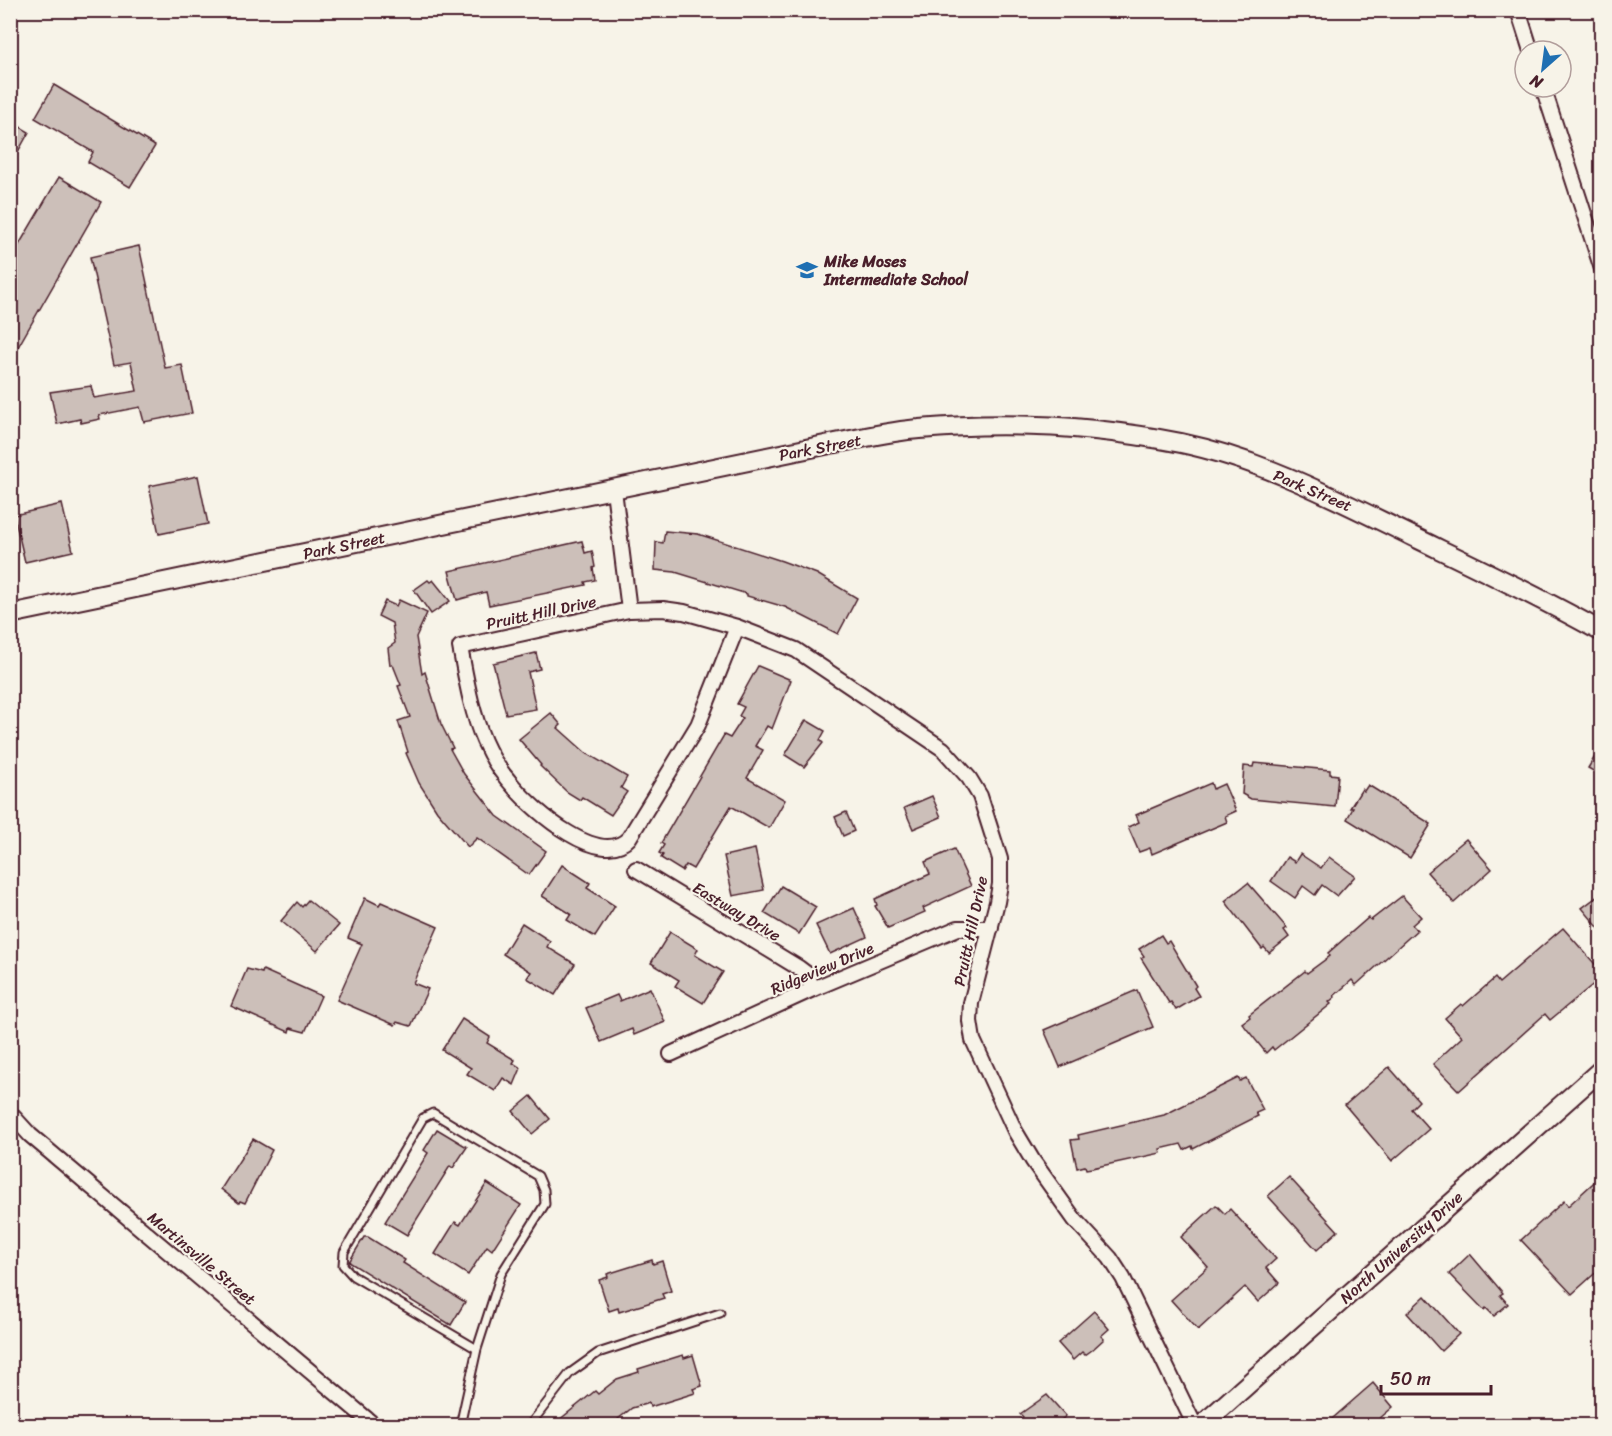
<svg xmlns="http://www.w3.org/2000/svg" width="1612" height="1436" font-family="Sriracha,sans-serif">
<rect width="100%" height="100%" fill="#f7f3e8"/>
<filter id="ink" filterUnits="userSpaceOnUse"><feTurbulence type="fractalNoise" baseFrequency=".0167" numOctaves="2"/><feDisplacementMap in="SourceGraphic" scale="12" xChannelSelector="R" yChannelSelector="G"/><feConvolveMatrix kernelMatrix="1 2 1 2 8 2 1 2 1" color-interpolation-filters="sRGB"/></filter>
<g filter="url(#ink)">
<g fill="#ccbfb9" stroke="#4a1f2b" stroke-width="1.5">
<polygon points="54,85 155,146 130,187 88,162 93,152 35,118"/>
<polygon points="10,121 29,132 10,166"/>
<polygon points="59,177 101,202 10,361 10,260"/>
<polygon points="139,246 165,368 182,365 192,413 144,422 140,407 99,415 100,419 81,423 80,419 57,424 50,392 91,386 94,398 137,391 131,362 114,365 90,257"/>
<polygon points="198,476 208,524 159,534 149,486"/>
<polygon points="62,504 73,551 25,562 14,515"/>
<polygon points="665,531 698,534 782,561 817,574 857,598 838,634 785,607 747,596 747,594 675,572 655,570 656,542 663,543"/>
<polygon points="582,541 585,553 592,551 595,567 593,568 595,580 585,582 586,585 489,605 486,592 457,600 449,571"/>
<polygon points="428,580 430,582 433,580 450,601 431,614 414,590"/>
<polygon points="399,600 427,613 416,637 422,674 425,672 441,724 453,748 450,749 464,774 497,816 546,851 529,875 477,838 468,847 437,811 419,783 406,753 408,752 398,721 410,717 398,686 401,685 393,665 390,665 388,648 395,643 392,623 378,616 385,601 396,606"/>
<polygon points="536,653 540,669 528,672 536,709 506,714 493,663"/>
<polygon points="758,666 791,680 772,729 767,726 755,746 763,750 747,778 785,800 769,828 731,806 693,869 686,865 682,871 661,858 663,855 659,853 664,845 661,843 724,735 730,738 743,718 739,716 744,707 737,704"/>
<polygon points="551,713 561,725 558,728 586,753 627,777 621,788 627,792 611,815 582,797 580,800 567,792 540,766 541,765 519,739"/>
<polygon points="806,720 825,731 820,740 823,743 804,767 785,755"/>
<polygon points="1602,745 1602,776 1588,768"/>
<polygon points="1254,763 1330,770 1330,774 1338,775 1335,807 1251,799 1242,794 1244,766 1253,767"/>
<polygon points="1211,783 1213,789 1224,784 1236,811 1225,816 1227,822 1152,854 1150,848 1139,852 1128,827 1139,822 1136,815"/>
<polygon points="1368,785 1431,824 1410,858 1347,819 1353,808 1350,808 1362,789 1364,791"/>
<polygon points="932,796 941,817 913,829 904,808"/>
<polygon points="846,812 854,831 843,836 835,817"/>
<polygon points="1466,839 1492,869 1454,903 1427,872"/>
<polygon points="755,849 764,890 733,896 724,856"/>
<polygon points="954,849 971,886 923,908 925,912 888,928 875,906 877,905 875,899 930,874 925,862"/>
<polygon points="1300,854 1321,868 1329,857 1355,876 1337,896 1322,885 1315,895 1303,886 1295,898 1271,881 1287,857 1295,862"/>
<polygon points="562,865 590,883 587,888 615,906 595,937 567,920 571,914 542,896"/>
<polygon points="1248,883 1287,928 1284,930 1289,937 1269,953 1264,947 1262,949 1225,901"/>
<polygon points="781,886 816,907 799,934 764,913"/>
<polygon points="1602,893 1602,932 1582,908"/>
<polygon points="1402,896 1421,917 1412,925 1417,930 1356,985 1352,980 1334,996 1335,997 1329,1002 1331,1004 1274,1050 1272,1047 1266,1053 1242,1023 1250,1017 1249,1015 1305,971 1307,973 1330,956 1328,953 1368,918 1371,920"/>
<polygon points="365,898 379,905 381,902 438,927 413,983 428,989 411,1026 397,1022 395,1025 337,1000 362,944 348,938"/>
<polygon points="308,900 339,925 317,951 281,921 297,902 302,907"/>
<polygon points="854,908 867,937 830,954 816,925"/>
<polygon points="522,923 550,941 547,947 575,964 555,995 527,978 531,972 503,954"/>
<polygon points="1563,928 1602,972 1602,977 1550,1020 1545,1014 1459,1091 1433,1064 1462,1037 1445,1018 1461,1004 1463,1006 1495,978 1499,983"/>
<polygon points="670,932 698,949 695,955 723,972 703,1003 675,986 679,980 651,963"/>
<polygon points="1161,935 1166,943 1169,941 1196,986 1194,988 1199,996 1176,1010 1171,1002 1169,1003 1141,958 1144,956 1139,949"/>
<polygon points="247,969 262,973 263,970 321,996 305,1032 290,1028 289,1032 231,1006"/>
<polygon points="650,988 665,1022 634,1035 632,1029 601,1042 586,1008 617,995 620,1001"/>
<polygon points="1137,990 1153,1027 1060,1067 1044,1030"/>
<polygon points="462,1019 490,1037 487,1043 515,1060 513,1063 521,1068 514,1085 503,1078 495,1091 467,1074 471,1068 442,1050"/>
<polygon points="1389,1067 1419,1101 1411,1109 1429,1129 1392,1161 1345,1105"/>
<polygon points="1238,1078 1240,1081 1246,1078 1263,1110 1256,1113 1258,1116 1193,1149 1192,1146 1184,1150 1181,1144 1160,1149 1161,1153 1092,1168 1086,1169 1085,1166 1077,1168 1071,1140 1079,1139 1078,1135 1164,1115"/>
<polygon points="531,1096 550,1119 532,1134 513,1111"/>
<polygon points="437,1129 467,1147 453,1168 450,1166 407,1235 385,1222 428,1153 424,1150"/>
<polygon points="253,1139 272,1150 245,1203 240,1201 239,1203 221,1189"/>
<polygon points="1602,1175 1602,1267 1572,1294 1521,1240 1564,1201 1568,1206"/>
<polygon points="1289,1177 1338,1231 1317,1250 1268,1196"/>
<polygon points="487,1183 521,1205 492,1250 487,1246 468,1275 435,1254 455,1222 460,1225"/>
<polygon points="1216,1205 1225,1214 1230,1209 1276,1259 1266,1268 1279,1283 1258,1302 1245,1287 1198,1330 1171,1300 1208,1267 1181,1237"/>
<polygon points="364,1237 368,1237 405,1260 403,1263 465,1302 451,1325 349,1262"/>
<polygon points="1470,1254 1503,1293 1500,1295 1508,1304 1494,1316 1486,1308 1484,1310 1449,1274"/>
<polygon points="652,1260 653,1264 662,1261 671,1291 662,1294 664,1298 645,1304 619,1312 618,1308 609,1311 599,1280 608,1277 607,1274"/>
<polygon points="1425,1296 1459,1334 1441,1351 1407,1313"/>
<polygon points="1094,1311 1109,1329 1101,1336 1104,1339 1092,1350 1085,1355 1082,1352 1073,1360 1058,1343"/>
<polygon points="683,1355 684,1358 693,1355 702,1386 693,1389 695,1393 650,1407 649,1403 632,1408 618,1419 623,1425 553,1425 595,1391 598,1394 617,1379 639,1372 638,1369"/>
<polygon points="1373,1383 1393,1407 1372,1425 1325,1425"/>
<polygon points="1047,1395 1066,1416 1055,1425 1013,1425 1023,1417 1020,1414"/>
</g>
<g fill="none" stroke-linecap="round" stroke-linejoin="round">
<defs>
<g id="lane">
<polyline points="460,1426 477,1349 501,1274 545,1204 544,1190 538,1176 433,1113 423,1118 344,1252 343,1265 353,1276 477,1349"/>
<polyline points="529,1426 570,1373 598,1353 720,1313"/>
</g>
<g id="street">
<polyline points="1518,10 1531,51"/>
<polyline points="1543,87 1602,269"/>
<polyline points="614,490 629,610"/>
<path d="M737 627 698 725 629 838C601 869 534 811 514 787 502 774 491 757 484 741 471 711 466 678 460 647L629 610 663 609 684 612 737 627 796 650 943 749 969 778 980 796 1000 859V884L997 902 971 1003 970 1021 973 1040 1015 1131 1033 1161 1075 1220 1110 1258 1123 1278 1195 1426"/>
<polyline points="636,869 799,968 807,974 813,989"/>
<polyline points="671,1054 813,989 958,928 991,928"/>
<polyline points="10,1113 30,1135 375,1426"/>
</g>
<g id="secondary">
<path d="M10 614 830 444C859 439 890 431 919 429 1006 421 1096 426 1181 443 1263 460 1338 500 1412 536 1476 567 1540 597 1602 632"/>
<polyline points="1201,1426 1602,1069"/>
</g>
</defs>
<use href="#lane" stroke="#4a1f2b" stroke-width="11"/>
<use href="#street" stroke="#4a1f2b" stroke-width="18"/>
<use href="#secondary" stroke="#4a1f2b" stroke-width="22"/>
<use href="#lane" stroke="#f7f3e8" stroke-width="7"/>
<use href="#street" stroke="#f7f3e8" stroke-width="14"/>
<use href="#secondary" stroke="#f7f3e8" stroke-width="18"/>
</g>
</g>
<defs>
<symbol id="school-bare" viewBox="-9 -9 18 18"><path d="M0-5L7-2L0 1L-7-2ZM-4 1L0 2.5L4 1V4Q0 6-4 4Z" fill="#1f6fb2" stroke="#f7f3e8" stroke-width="2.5" paint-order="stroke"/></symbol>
</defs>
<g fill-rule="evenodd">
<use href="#school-bare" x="792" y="255" width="30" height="30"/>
</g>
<g text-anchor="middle" stroke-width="4.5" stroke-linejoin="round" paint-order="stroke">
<g font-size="16" font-weight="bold" fill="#4a1f2b" stroke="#f7f3e8" text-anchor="start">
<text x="824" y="267">Mike Moses<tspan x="824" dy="18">Intermediate School</tspan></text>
</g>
<g font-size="16" fill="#4a1f2b" stroke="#f7f3e8">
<text transform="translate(820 447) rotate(-11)" y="6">Park Street</text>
<text transform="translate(1313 490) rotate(23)" y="6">Park Street</text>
<text transform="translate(344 545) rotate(-12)" y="6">Park Street</text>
<text transform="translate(541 612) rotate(-12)" y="6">Pruitt Hill Drive</text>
<text transform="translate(737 911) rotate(31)" y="6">Eastway Drive</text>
<text transform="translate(970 931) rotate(-78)" y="6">Pruitt Hill Drive</text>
<text transform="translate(822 968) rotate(-23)" y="6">Ridgeview Drive</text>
<text transform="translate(1401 1247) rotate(-42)" y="6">North University Drive</text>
<text transform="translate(202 1258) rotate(40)" y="6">Martinsville Street</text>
</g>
</g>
<rect width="1612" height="1436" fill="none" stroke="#f7f3e8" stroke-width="36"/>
<rect x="18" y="18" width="1576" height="1400" fill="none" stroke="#4a1f2b" stroke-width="2" filter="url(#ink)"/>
<g transform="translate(1543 69) rotate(208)"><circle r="28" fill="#f7f3e8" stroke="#b29e9c" stroke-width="1.5"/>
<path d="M0-4.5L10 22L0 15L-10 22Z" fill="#1f6fb2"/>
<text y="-9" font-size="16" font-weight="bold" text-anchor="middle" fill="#4a1f2b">N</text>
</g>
<path d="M1381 1385v9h110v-9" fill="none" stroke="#4a1f2b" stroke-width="3"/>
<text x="1390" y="1385" font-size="18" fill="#4a1f2b" stroke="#f7f3e8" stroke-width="4.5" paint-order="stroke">50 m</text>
</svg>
